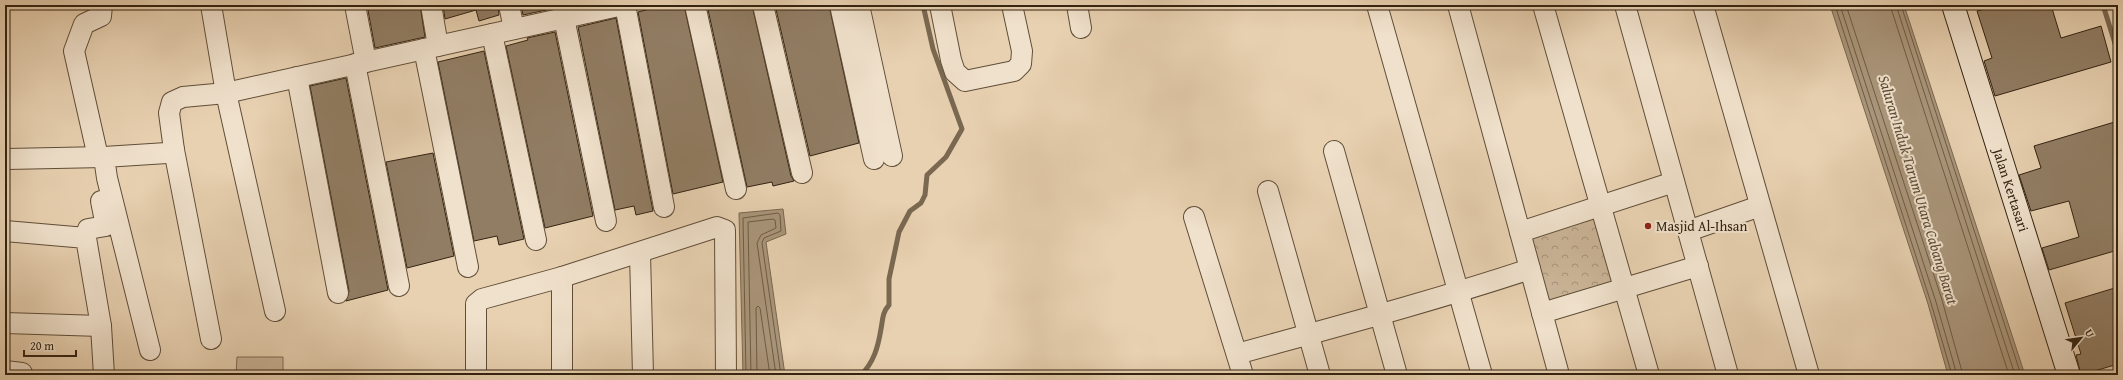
<svg xmlns="http://www.w3.org/2000/svg" width="2123" height="380" font-family="'Gentium Book Plus',serif">
<defs>
<pattern id="forest-crowns" width="20" height="18" patternUnits="userSpaceOnUse"><rect width="20" height="18" fill="#c9b396"/><path d="M2 6a3 3 0 1 1 6 0M12 15a3 3 0 1 1 6 0" fill="none" stroke="#a49179"/></pattern>
</defs>
<rect width="100%" height="100%" fill="#e8d1b1"/>
<filter id="stains"><feTurbulence type="fractalNoise" baseFrequency=".005" numOctaves="4"/><feColorMatrix values="0 0 0 0 .2 0 0 0 0 .09 0 0 0 0 .02 0 0 0 .5 -.17"/></filter>
<radialGradient id="worn" r=".72"><stop offset=".6" stop-color="#630" stop-opacity="0"/><stop offset="1" stop-color="#630" stop-opacity=".3"/></radialGradient>
<polygon fill="url(#forest-crowns)" stroke="#7e6b54" points="1601,207 1624,288 1542,313 1520,232"/>
<polygon fill="#c9b396" stroke="#7e6b54" points="237,357 283,357 283,375 236,375"/>
<g fill="#aa967b" stroke="#7a6851">
<polygon points="1830,5 1904,5 2025,375 1948,375 1928,304"/>
<polygon points="783,209 786,234 766,242 785,375 743,375 739,213"/>
</g>
<g fill="none" stroke-linecap="round" stroke-linejoin="round">
<g stroke="#6e5c46" stroke-width="1">
<polyline points="1835,5 1931,303 1952,375"/>
<polyline points="1840,5 1936,302 1957,375"/>
<polyline points="1846,5 1942,300 1963,375"/>
<polyline points="1890,5 2009,375"/>
<polyline points="1896,5 2015,375"/>
<polyline points="1901,5 2021,375"/>
<polyline points="746,375 743,218 778,213 780,215 781,231 764,238 762,243 781,375"/>
<polyline points="751,375 748,222 773,219 775,220 776,228 761,235 757,243 776,375"/>
<polyline points="757,375 756,308 758,306 760,308 770,375"/>
</g>
<g stroke="#7a6851" stroke-width="5">
<polyline points="2103,5 2118,53"/>
<path d="M861 375C874 362 878 347 881 329 883 319 882 313 889 305V279L899 232 910 211 921 203 925 195 927 175 946 157 962 129 933 49 923 5"/>
</g>
</g>
<g fill="#917d64" stroke="#322311">
<polygon points="367,5 420,5 425,37 375,48"/>
<polygon points="443,5 498,5 499,15 479,21 476,10 445,19"/>
<polygon points="521,5 550,5 551,9 523,15"/>
<polygon points="664,5 684,5 723,182 673,194 638,12"/>
<polygon points="707,5 752,5 791,176 794,181 773,186 772,182 747,187"/>
<polygon points="775,5 829,5 859,143 810,156"/>
<polygon points="1983,5 2051,5 2061,38 2101,26 2111,62 1995,96 1984,61 1992,58 1977,11 1985,9"/>
<polygon points="616,18 653,211 636,215 634,206 615,210 578,27"/>
<polygon points="555,32 593,216 545,228 506,46 528,40 527,38"/>
<polygon points="484,51 524,239 499,245 497,236 474,241 438,62"/>
<polygon points="346,78 388,290 346,301 349,291 310,86"/>
<polygon points="2118,121 2118,250 2049,270 2042,248 2079,237 2069,201 2031,211 2019,175 2041,168 2034,146"/>
<polygon points="433,153 454,256 407,268 386,162"/>
<polygon points="2118,287 2118,364 2081,375 2076,355 2081,354 2065,303"/>
</g>
<g fill="none" stroke-linecap="round" stroke-linejoin="round">
<defs>
<g id="street">
<polyline points="211,5 226,93 275,311"/>
<polyline points="355,5 366,62"/>
<polyline points="431,5 438,46"/>
<polyline points="509,5 514,29"/>
<polyline points="625,5 664,207"/>
<polyline points="695,5 736,189"/>
<polyline points="763,5 802,173"/>
<polyline points="840,5 874,159"/>
<polyline points="859,5 892,156"/>
<polyline points="940,5 951,60 955,72 965,81 1014,71 1021,64 1022,51 1012,5"/>
<polyline points="1077,5 1081,28"/>
<polyline points="1377,5 1482,375"/>
<polyline points="1458,5 1559,375"/>
<polyline points="1543,5 1649,375"/>
<polyline points="1625,5 1728,375"/>
<polyline points="1703,5 1809,375"/>
<polyline points="564,18 606,221"/>
<polyline points="492,34 536,240"/>
<polyline points="424,49 468,267"/>
<polyline points="355,64 399,286"/>
<polyline points="297,77 338,293"/>
<polyline points="1334,151 1397,375"/>
<polyline points="98,157 74,51 84,24 101,16 102,5"/>
<polyline points="7,159 104,157"/>
<polyline points="1268,191 1320,375"/>
<polyline points="1194,217 1243,375"/>
<polyline points="5,231 86,238 101,326 104,375"/>
<polyline points="1688,231 1760,206"/>
<polyline points="1520,232 1674,182"/>
<polyline points="86,238 88,229 106,226 101,201"/>
<polyline points="640,253 643,375"/>
<polyline points="1542,313 1698,266"/>
<polyline points="5,323 101,326"/>
<polyline points="211,339 174,150 169,113 172,102 183,97 226,93 623,5"/>
<polyline points="150,350 107,178 104,157 167,153 174,150"/>
<path d="M1237 354C1335 327 1433 301 1530 269"/>
<polyline points="5,371 22,373 22,375"/>
<polyline points="476,375 476,304 482,299 562,277 717,227 725,230 726,375"/>
<polyline points="562,375 562,277"/>
</g>
<polyline id="secondary" points="1953,5 2069,375"/>
</defs>
<use href="#street" stroke="#604e39" stroke-width="22"/>
<use href="#secondary" stroke="#322311" stroke-width="24"/>
<use href="#street" stroke="#f0e1cc" stroke-width="20"/>
<use href="#secondary" stroke="#f0e1cc" stroke-width="22"/>
</g>
<circle fill="#8f2418" stroke="#f0e1cc" stroke-width="1.5" cx="1648" cy="226" r="4"/>
<g text-anchor="middle" stroke-width="4" stroke-linejoin="round" paint-order="stroke">
<g font-size="14" fill="#322311" stroke="#f0e1cc">
<text transform="translate(2011 190) rotate(72)" y="5">Jalan Kertasari</text>
</g>
<g font-size="14" fill="#322311" stroke="#f0e1cc" text-anchor="start">
<text x="1656" y="231">Masjid Al-Ihsan</text>
</g>
<g font-size="15" font-style="italic" fill="#5c4b36" stroke="#f0e1cc">
<text transform="translate(1918 190) rotate(73)" y="5">Saluran Induk Tarum Utara Cabang Barat</text>
</g>
</g>
<rect width="2123" height="380" fill="none" stroke="#e8d1b1" stroke-width="20"/>
<rect x="6" y="6" width="2111" height="368" fill="none" stroke="#322311" stroke-width="2"/>
<rect x="10" y="10" width="2103" height="360" fill="none" stroke="#322311"/>
<g transform="translate(2081 338) rotate(61)" stroke="#f0e1cc" stroke-width="3" paint-order="stroke">
<path d="M0-3L7 15L0 10L-7 15Z" fill="#322311"/>
<text y="-6" font-size="11" font-weight="bold" text-anchor="middle" fill="#322311">U</text>
</g>
<path d="M24 350v6h52v-6" fill="none" stroke="#322311" stroke-width="2"/>
<text x="30" y="350" font-size="12" fill="#322311" stroke="#f0e1cc" stroke-width="3" paint-order="stroke">20 m</text>
<rect width="100%" height="100%" filter="url(#stains)"/>
<rect width="100%" height="100%" fill="url(#worn)"/>
</svg>
